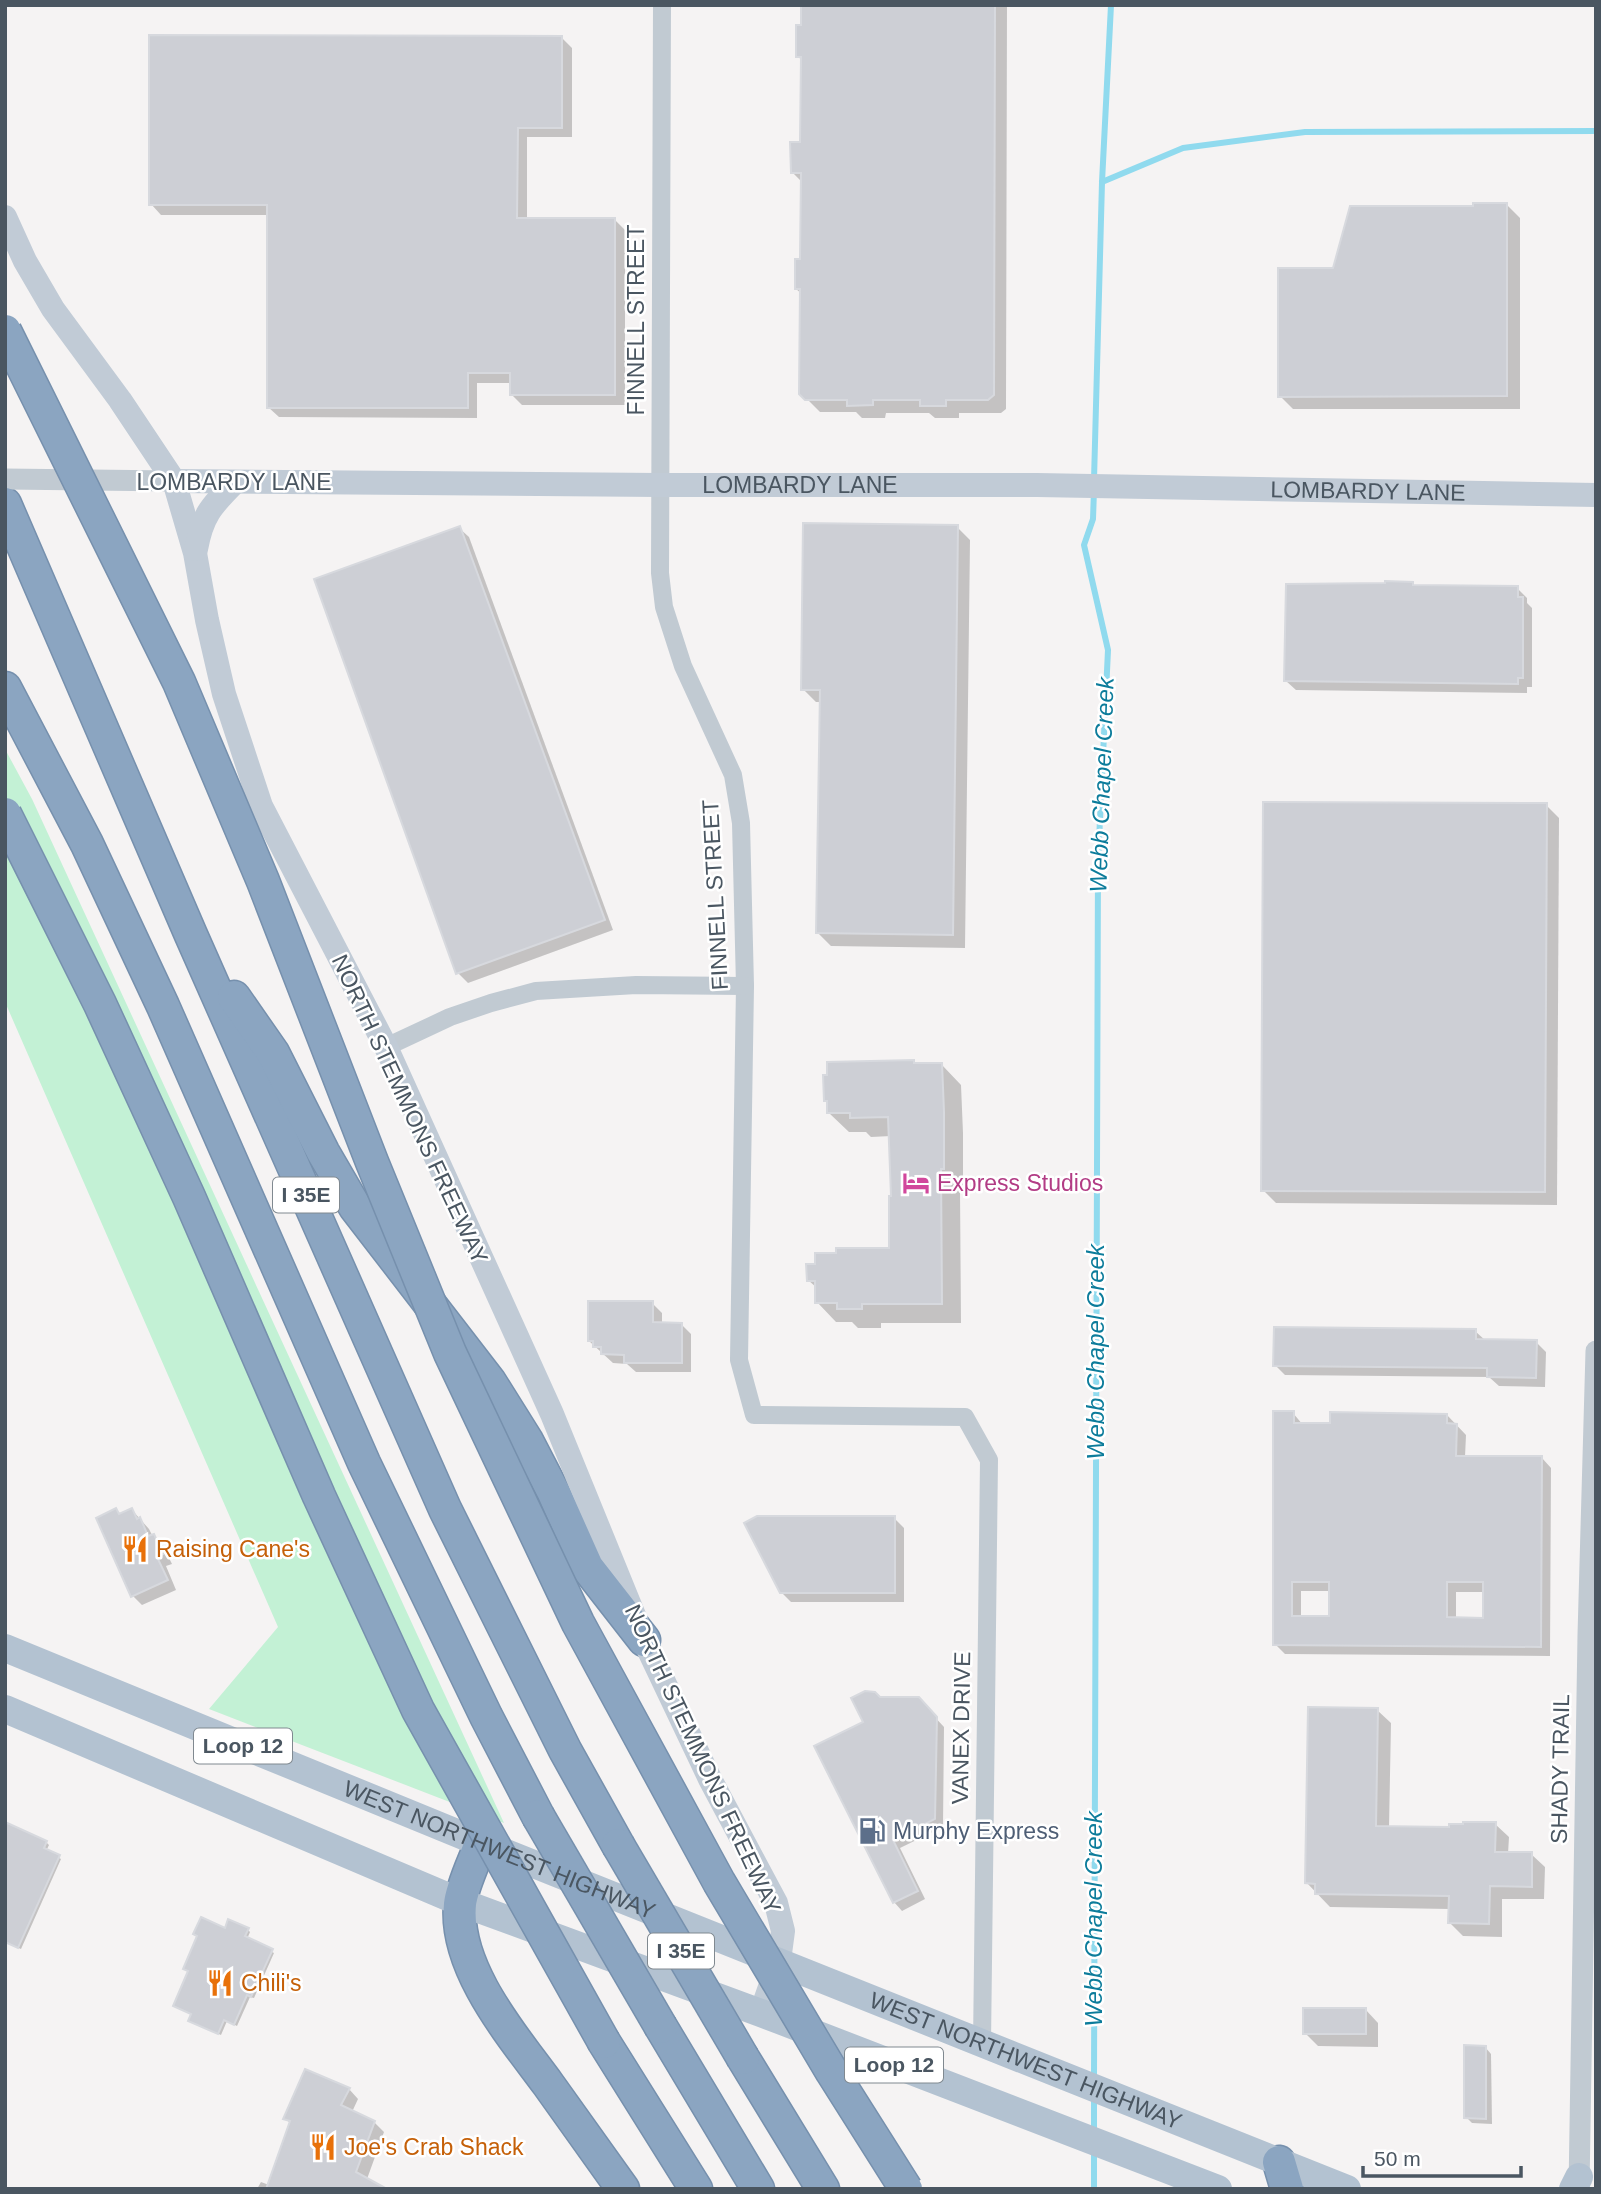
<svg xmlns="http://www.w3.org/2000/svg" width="1601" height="2194" font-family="Arial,sans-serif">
<rect width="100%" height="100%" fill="#f5f3f3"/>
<polygon fill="#c3f1d5" points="5,749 32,799 504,1823 209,1709 278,1627 5,1002"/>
<g fill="#0003" fill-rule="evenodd">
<polygon points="803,5 1007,5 1006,409 1001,413 959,413 959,418 935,418 929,413 886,413 885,418 862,418 856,412 820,412 801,393 802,294 796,289 802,261 802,182 792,172 802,144 803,61 797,56 802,27"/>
<polygon points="561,37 572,48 572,137 527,137 527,220 615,220 625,230 625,405 522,405 512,395 512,383 477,383 477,418 279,417 268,407 269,215 161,215 151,204"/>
<polygon points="1506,204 1520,218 1520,409 1293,409 1280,396 1334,270 1475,208"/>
<polygon points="957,527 970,540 965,948 831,946 818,933 821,702 816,702 803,689"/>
<polygon points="459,528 469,537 613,930 468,983 458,973 316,580"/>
<polygon points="1412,583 1415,587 1517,588 1527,598 1527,603 1532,608 1532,687 1527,687 1527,693 1296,690 1286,681"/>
<polygon points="1546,805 1559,818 1557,1205 1276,1203 1263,1190"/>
<polygon points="916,1065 942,1065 961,1085 963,1133 963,1188 960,1189 961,1323 881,1323 881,1328 858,1328 852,1322 836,1322 817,1302 817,1288 808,1280 891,1249 893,1198 891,1136 871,1137 866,1132 849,1132 829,1113 829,1104 825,1100"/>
<polygon points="652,1303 662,1313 662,1324 681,1324 691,1334 691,1372 636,1372 627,1364 613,1363 589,1341"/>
<polygon points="1475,1331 1486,1341 1536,1342 1546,1352 1545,1387 1499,1386 1489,1377 1285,1375 1275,1365"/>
<path d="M1293 1413 1303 1425 1447 1415 1466 1435 1465 1457 1542 1458 1551 1468 1550 1656 1285 1654 1275 1644ZM1301 1591H1331V1618H1301ZM1456 1592H1485V1619H1456Z"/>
<polygon points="116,1510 120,1515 132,1510 149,1529 153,1537 163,1546 172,1564 166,1566 176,1590 142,1605 133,1596"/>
<polygon points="894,1518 904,1528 904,1602 791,1602 781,1592"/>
<polygon points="880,1698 918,1699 944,1727 943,1827 900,1848 925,1899 902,1911 894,1902 866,1723"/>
<polygon points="1377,1710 1391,1723 1389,1828 1451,1829 1495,1824 1509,1837 1508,1854 1531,1854 1545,1867 1544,1899 1502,1899 1502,1937 1463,1936 1450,1923 1450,1909 1330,1907 1307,1883"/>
<polygon points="5,1824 46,1842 49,1845 46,1851 61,1859 21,1949 7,1943 5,1946"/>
<polygon points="226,1930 248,1930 250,1932 247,1939 274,1953 254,1998 250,1997 237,2026 227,2021 221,2035 190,2021 193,2014 190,1972 185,1968"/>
<polygon points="1365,2009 1378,2023 1378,2047 1318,2046 1305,2033"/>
<polygon points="1485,2047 1491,2054 1492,2124 1472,2123 1466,2117"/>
<polygon points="349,2089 358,2099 352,2112 374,2122 384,2132 367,2179 376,2189 257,2189 261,2182 269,2185 291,2124 285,2118"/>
</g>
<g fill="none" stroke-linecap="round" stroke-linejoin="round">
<g stroke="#90daee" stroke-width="6">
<polyline points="1102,182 1183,148 1305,132 1596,131"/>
<polyline points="1094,480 1102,182 1111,5"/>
<polyline points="1094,490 1093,519 1084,545 1108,650 1098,862 1094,2078"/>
<polyline points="1094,2134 1094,2096"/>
<polyline points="1094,2189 1094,2149"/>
</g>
</g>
<g fill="#cdcfd5" stroke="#d7d9de" stroke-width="2" fill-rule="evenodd">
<polygon points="801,5 995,5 994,395 988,400 946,400 946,406 920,406 920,400 873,400 873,405 847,406 847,400 805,400 799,394 800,289 795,289 795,259 800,259 801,173 791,173 790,142 800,142 801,57 796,57 796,25 801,25"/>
<polygon points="149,35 562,36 562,128 518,128 517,218 615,218 615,395 510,395 510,373 468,373 468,408 267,408 267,205 149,205"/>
<polygon points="1473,203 1507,203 1507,396 1278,397 1278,268 1333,268 1350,206 1473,206"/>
<polygon points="803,523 958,525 953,935 816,933 820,690 801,690"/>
<polygon points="460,526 605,920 456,974 314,579"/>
<polygon points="1385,581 1413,582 1413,585 1518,586 1518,597 1523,597 1523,678 1518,678 1518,684 1284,681 1286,584 1385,583"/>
<polygon points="1263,802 1547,803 1545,1192 1261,1191"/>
<polygon points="914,1060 914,1063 942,1063 944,1112 944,1169 941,1169 942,1304 862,1304 862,1309 837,1309 837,1303 815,1303 815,1281 807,1281 806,1264 815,1264 815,1253 836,1253 836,1248 889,1248 889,1196 891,1196 888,1117 850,1118 850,1113 827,1113 827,1101 824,1101 823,1075 827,1075 827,1062"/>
<polygon points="588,1301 653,1301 653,1322 682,1323 682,1363 624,1363 624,1355 601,1354 601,1347 593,1347 593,1341 588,1341"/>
<polygon points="1274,1327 1476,1329 1476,1339 1537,1340 1536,1378 1487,1377 1487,1368 1273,1366"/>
<path d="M1273 1411H1294V1423H1330V1412L1447 1414V1423L1457 1424 1456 1456H1542L1541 1647 1273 1645ZM1292 1582H1329V1616H1292ZM1447 1582H1483V1618L1447 1617Z"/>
<polygon points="116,1508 119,1514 132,1508 137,1519 140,1517 148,1536 154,1534 163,1554 157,1557 168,1580 131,1597 96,1518"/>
<polygon points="757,1516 895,1516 895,1593 780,1593 744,1523"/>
<polygon points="865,1691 875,1692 880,1697 919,1697 937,1717 935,1819 893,1840 918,1891 893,1903 814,1746 863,1722 851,1698"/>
<polygon points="1308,1707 1378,1708 1376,1826 1449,1827 1449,1824 1463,1824 1463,1822 1496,1822 1495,1852 1532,1852 1532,1887 1490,1886 1489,1924 1448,1923 1449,1896 1315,1894 1315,1884 1305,1883"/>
<polygon points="5,1822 47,1841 44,1848 60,1855 18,1948 5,1942"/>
<polygon points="201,1917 225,1928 228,1919 249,1928 245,1936 273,1949 251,1997 247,1995 234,2025 224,2020 218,2034 188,2021 191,2014 173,2006 188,1971 183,1969 197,1936 193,1934"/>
<rect x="1303" y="2008" width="63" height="26"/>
<polygon points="1464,2045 1486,2046 1486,2119 1464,2118"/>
<polygon points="305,2069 350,2088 341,2105 375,2121 356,2172 387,2189 266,2189 290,2121 283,2119"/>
</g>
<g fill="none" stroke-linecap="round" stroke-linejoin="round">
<defs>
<g id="motorway">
<polyline points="5,504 191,935 445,1509 565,1750 618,1845"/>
<polyline points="5,688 87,844 163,1006 364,1463 486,1716 538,1816"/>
<polyline points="234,997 273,1053 323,1152 355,1207 490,1382 527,1441 554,1493 587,1567 644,1640"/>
<path d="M481 1843C475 1860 462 1886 460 1904 454 1968 512 2035 548 2084 573 2119 598 2154 623 2189"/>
<polyline points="661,2027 758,2189"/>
<polyline points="604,2042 696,2189"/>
<polyline points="743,2058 823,2189"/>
<polyline points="1279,2162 1287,2189"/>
</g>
</defs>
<use href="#motorway" stroke="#7690ad" stroke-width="35"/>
<g stroke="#c1cad2" stroke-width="18">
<polyline points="662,5 660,573 664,607 683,666 733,775 741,823 745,986 739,1360 754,1415 965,1417 989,1460 982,2045"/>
<polyline points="386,1047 450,1017 491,1003 536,991 636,985 745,986"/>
</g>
<g stroke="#c1cad2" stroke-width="21">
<polyline points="5,479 174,481"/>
<polyline points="1579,2189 1588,1635 1596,1351"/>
</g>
<g stroke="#c1cbd6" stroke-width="24">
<polyline points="5,217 25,261 53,309 120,400 174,481 195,553 207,620 224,694 261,806 386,1047 552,1414 644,1640 710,1779 776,1903 783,1931 779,1961 761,2013"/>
<path id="s1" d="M174 481 659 485H1037L1596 495"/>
<path d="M196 549C202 516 211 506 235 482"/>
</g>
<g stroke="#b3c2d1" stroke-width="28">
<path id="s2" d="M5 1648 481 1843 1347 2189"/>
<polyline points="5,1709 460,1902 761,2013 1218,2189"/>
<polyline points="1573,2189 1579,2177"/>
</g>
<use href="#motorway" stroke="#8ba5c1" stroke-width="32"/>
<defs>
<g id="motorway-bridge">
<polyline points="5,331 179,682 263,881 372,1162 450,1353 578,1623 719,1882 832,2072 906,2189"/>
<polyline points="5,814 100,1004 189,1197 319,1496 418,1710 604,2042"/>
<polyline points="538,1816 661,2027"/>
<polyline points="618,1845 743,2058"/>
</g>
</defs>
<use href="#motorway-bridge" stroke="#7690ad" stroke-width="35" stroke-linecap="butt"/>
<use href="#motorway-bridge" stroke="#8ba5c1" stroke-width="32"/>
</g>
<defs>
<symbol id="hotel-bare" viewBox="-9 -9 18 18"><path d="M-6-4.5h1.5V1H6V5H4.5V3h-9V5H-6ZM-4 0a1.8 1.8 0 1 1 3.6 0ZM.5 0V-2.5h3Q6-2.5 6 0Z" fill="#d1479c" stroke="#fff" stroke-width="2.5" paint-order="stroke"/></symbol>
<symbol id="restaurant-bare" viewBox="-9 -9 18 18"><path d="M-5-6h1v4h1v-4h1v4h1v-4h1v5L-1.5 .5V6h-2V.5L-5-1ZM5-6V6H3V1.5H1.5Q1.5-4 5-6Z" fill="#e8710a" stroke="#fff" stroke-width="2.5" paint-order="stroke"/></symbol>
<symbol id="fuel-bare" viewBox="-9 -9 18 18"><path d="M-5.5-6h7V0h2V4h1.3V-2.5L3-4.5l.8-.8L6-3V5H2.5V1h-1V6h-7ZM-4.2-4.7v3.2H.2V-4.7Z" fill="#5c6f8a" stroke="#fff" stroke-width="2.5" paint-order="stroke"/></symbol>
</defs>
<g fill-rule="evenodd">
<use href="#hotel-bare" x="897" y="1164" width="38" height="38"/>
<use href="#restaurant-bare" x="116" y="1530" width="38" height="38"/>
<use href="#fuel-bare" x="853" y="1812" width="38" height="38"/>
<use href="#restaurant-bare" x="201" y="1964" width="38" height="38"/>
<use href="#restaurant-bare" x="304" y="2128" width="38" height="38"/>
</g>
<g text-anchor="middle" stroke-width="5" stroke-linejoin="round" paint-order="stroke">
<g fill="#fff" stroke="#808990" stroke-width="2">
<rect x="273" y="1177.5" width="66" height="35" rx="5"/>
<rect x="194" y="1728.5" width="98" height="35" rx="5"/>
<rect x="648" y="1933.5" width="66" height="35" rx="5"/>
<rect x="845" y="2047.5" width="98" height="35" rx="5"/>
</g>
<g font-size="21" font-weight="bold" fill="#4a5661">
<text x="306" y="1202">I 35E</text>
<text x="243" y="1753">Loop 12</text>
<text x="681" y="1958">I 35E</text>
<text x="894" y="2072">Loop 12</text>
</g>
<g font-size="23" fill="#4a5661" stroke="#fff">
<text transform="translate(636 320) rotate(-90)" y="8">FINNELL STREET</text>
<text x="234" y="490">LOMBARDY LANE</text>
<text dy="8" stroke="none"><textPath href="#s1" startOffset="626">LOMBARDY LANE</textPath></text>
<text dy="8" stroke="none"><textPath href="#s1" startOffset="1194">LOMBARDY LANE</textPath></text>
<text transform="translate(715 895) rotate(-93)" y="8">FINNELL STREET</text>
<text transform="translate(410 1109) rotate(65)" y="8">NORTH STEMMONS FREEWAY</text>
<text transform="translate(961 1728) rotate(-89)" y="8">VANEX DRIVE</text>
<text transform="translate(703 1759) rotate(65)" y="8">NORTH STEMMONS FREEWAY</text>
<text transform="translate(1560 1769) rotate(-89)" y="8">SHADY TRAIL</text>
<text dy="8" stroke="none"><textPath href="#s2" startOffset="534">WEST NORTHWEST HIGHWAY</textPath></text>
<text dy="8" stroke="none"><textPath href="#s2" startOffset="1101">WEST NORTHWEST HIGHWAY</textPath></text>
</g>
<g font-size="23" fill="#b23c85" stroke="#fff" text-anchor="start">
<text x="937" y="1191">Express Studios</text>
</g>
<g font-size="23" fill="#c56008" stroke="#fff" text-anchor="start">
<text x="156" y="1557">Raising Cane's</text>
<text x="241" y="1991">Chili's</text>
<text x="344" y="2155">Joe's Crab Shack</text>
</g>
<g font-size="23" fill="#4e5e75" stroke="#fff" text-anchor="start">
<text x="893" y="1839">Murphy Express</text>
</g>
<g font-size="24" font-style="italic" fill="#0c7c9b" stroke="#fff">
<text transform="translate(1102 785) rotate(-88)" y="8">Webb Chapel Creek</text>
<text transform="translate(1096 1352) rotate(-90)" y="8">Webb Chapel Creek</text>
<text transform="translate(1094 1919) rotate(-90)" y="8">Webb Chapel Creek</text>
</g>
</g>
<rect width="1601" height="2194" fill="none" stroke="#4a5661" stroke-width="14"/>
<path d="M1363 2166v10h158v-10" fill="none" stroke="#4a5661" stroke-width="3.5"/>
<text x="1374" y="2166" font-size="21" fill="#4a5661" stroke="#ffffff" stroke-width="5" paint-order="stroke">50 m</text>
</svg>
